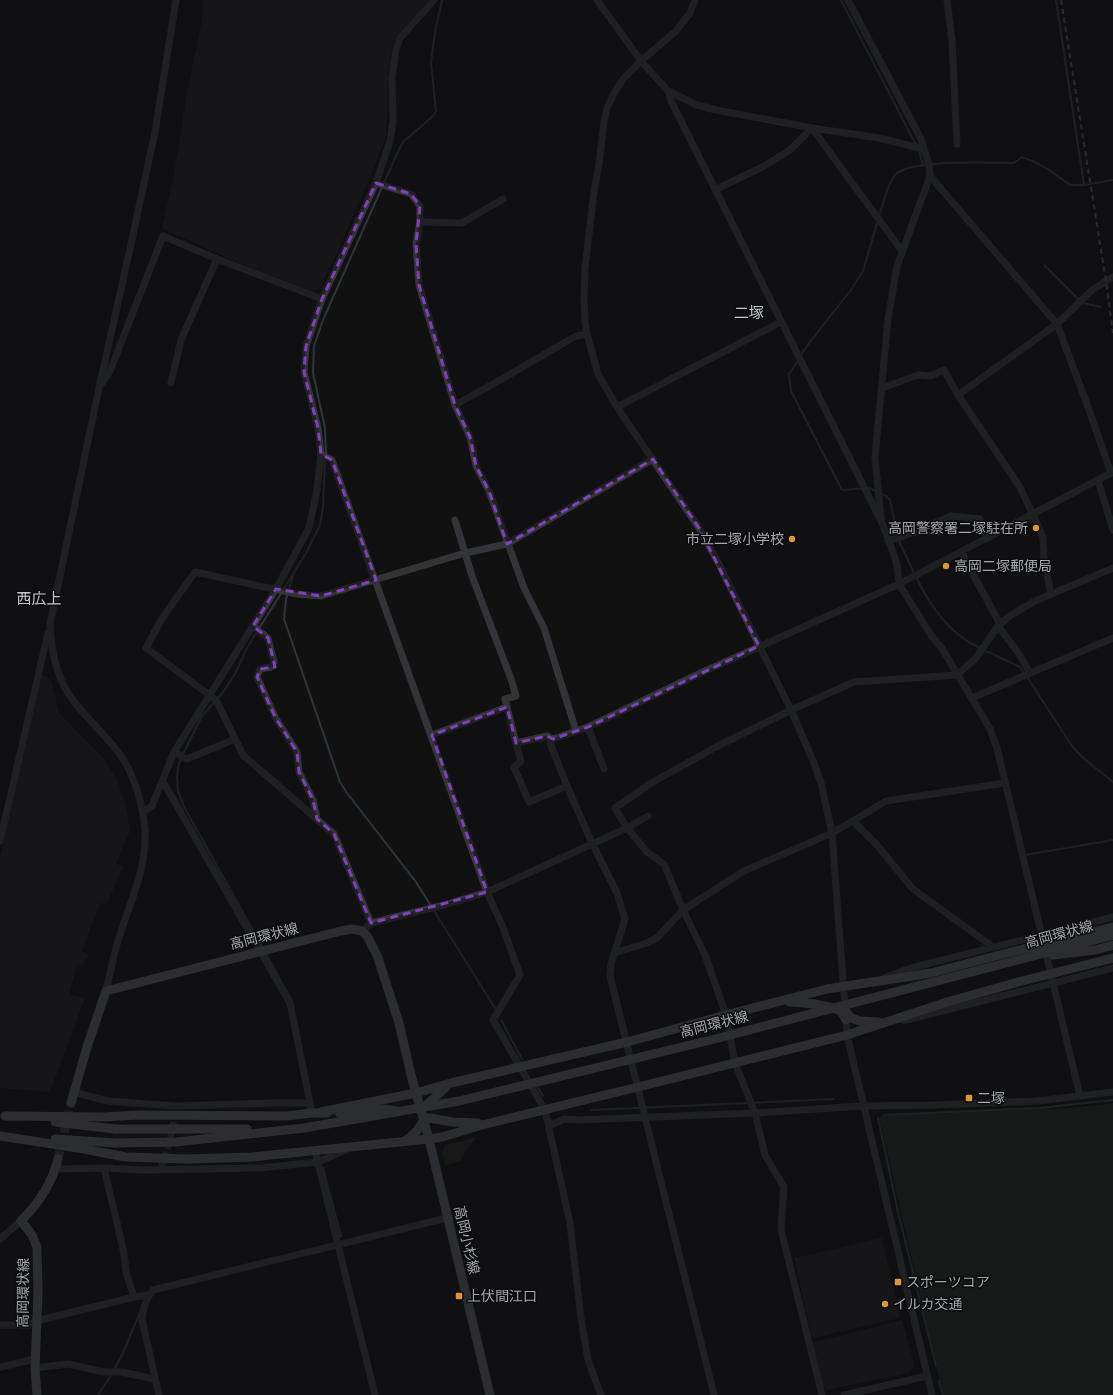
<svg xmlns="http://www.w3.org/2000/svg" width="1113" height="1395" font-family="Quicksand,'Noto Sans JP',sans-serif">
<rect width="100%" height="100%" fill="#111112"/>
<g fill="#1d1d1f">
<polygon points="203,0 429,0 399,34 393,44 388,73 388,99 386,137 376,163 334,260 320,288 312,292 227,258 162,228 173,179 188,87 202,21"/>
<polygon points="42,675 51,679 59,713 103,758 117,779 126,806 130,831 116,864 123,866 107,904 100,903 82,951 89,954 83,965 77,964 69,995 85,998 50,1092 0,1088 0,857"/>
<polygon points="882,1238 900,1318 812,1338 794,1258"/>
<polygon points="902,1320 914,1364 910,1372 829,1390 822,1388 812,1343"/>
</g>
<g fill="#1e241e">
<polygon points="1113,1103 1113,1395 943,1395 879,1116 1070,1108"/>
<polygon points="477,1137 466,1150 461,1161 446,1165 442,1154 445,1145"/>
</g>
<g fill="none" stroke-linecap="round" stroke-linejoin="round">
<g stroke="#2e363b" stroke-width="2">
<polyline points="841,0 916,145"/>
<polyline points="919,150 923,165"/>
<polyline points="1084,185 1113,180"/>
<path d="M879 216C883 205 888 181 896 174 912 159 989 163 1014 163L1022 157C1041 163 1054 173 1070 185H1084L1056 0"/>
<polyline points="1044,265 1079,300"/>
<polyline points="1083,303 1101,307"/>
<polyline points="801,355 809,343 851,290 863,271 878,220"/>
<polyline points="799,359 789,374 791,391 842,490 869,488 876,491"/>
<polyline points="326,454 325,428 313,373 314,346 323,320 395,158 403,142 432,117 436,112 431,62 435,32 442,0"/>
<polyline points="880,493 886,496 890,500 899,541 914,573"/>
<polyline points="293,576 286,599 284,619 340,782 347,793 416,882 495,1008"/>
<path d="M916 577C930 606 950 635 980 648"/>
<polyline points="284,589 306,553 320,525 323,507 325,459"/>
<polyline points="984,650 1020,667 1024,673"/>
<polyline points="1027,677 1072,746 1082,757 1113,782"/>
<polyline points="1025,855 1113,840"/>
<polyline points="263,948 184,807 178,791 177,778 178,767 182,756 202,716 224,691 236,672 248,646 282,592"/>
<polyline points="265,952 292,1001"/>
<polyline points="501,1020 522,1059"/>
<polyline points="537,1086 543,1096"/>
<polyline points="591,1110 834,1099"/>
<polyline points="884,1115 1040,1108 1113,1100"/>
<polyline points="878,1118 898,1212 936,1366"/>
<polyline points="323,1168 341,1236 338,1237"/>
<polyline points="114,1370 123,1353 140,1312"/>
<polyline points="939,1381 943,1395"/>
<polyline points="98,1395 112,1374"/>
</g>
<polyline stroke="#2e2f32" stroke-width="7" stroke-dasharray="7 3.5" stroke-linecap="butt" points="161,1169 171,1137 176,1106"/>
<polyline stroke="#2e2f32" stroke-width="9" stroke-dasharray="9 4.5" stroke-linecap="butt" points="58,1159 71,1103"/>
<g stroke="#323437" stroke-width="7">
<polyline points="597,0 641,61 668,91 671,101 882,523 892,549 897,565 899,584 931,635 943,650 990,729 997,748 1080,1096"/>
<polyline points="695,0 690,13 676,31 641,61 623,79 615,92 607,108 604,122 599,164 594,192 585,268 584,300 585,322 587,334 598,374 617,407 699,528 718,562 791,710 814,763 821,783 832,833 847,1035 932,1395"/>
<polyline points="848,0 921,139 929,164 930,176 897,266 888,319 875,458 881,519"/>
<polyline points="947,0 952,41 957,144"/>
<polyline points="668,91 697,105 716,110 812,128 879,138 924,149"/>
<polyline points="930,176 1057,324 1088,407 1111,473"/>
<polyline points="376,183 411,194 420,206 420,222 416,244 419,285 455,405 470,437 476,466 489,491 524,588 544,628 576,731"/>
<polyline points="715,190 764,166 790,150 812,128 902,251"/>
<polyline points="420,222 462,223 503,199"/>
<polyline points="102,383 110,371 163,236 217,259 322,299"/>
<polyline points="171,383 181,340 217,259"/>
<polyline points="882,388 918,375 930,376 944,370 958,395 1020,487 1043,537 1044,560 1051,594"/>
<polyline points="958,395 1057,324 1092,290 1113,277"/>
<polyline points="455,405 509,375 576,336 587,334"/>
<polyline points="617,407 781,322"/>
<polyline points="321,454 332,460 487,892 502,925 520,975 493,1020 545,1110 570,1223 581,1318 588,1360 601,1395"/>
<polyline points="1098,480 1113,530"/>
<polyline points="455,520 472,576 511,679 516,696 505,699 516,743 521,761 514,767 529,802 567,786"/>
<polyline points="888,541 912,533 951,516 980,519 988,538"/>
<polyline points="961,552 1000,624"/>
<polyline points="253,626 268,638 274,662 271,667 260,669 257,677 275,717 297,752 299,772 313,800 317,819"/>
<polyline points="998,626 1019,654 1030,673"/>
<polyline points="972,698 1113,638"/>
<polyline points="588,727 604,769"/>
<polyline points="432,735 507,707"/>
<polyline points="516,743 547,736 553,739"/>
<polyline points="174,752 187,759 235,739"/>
<polyline points="162,783 165,785 290,1003 312,1113"/>
<polyline points="143,812 152,806 174,752 276,589 309,528 317,490 321,454 318,428 304,372 306,346 322,299 376,183 390,141 393,121 392,77 396,50 400,38 434,0"/>
<polyline points="853,821 886,801 1005,783"/>
<polyline points="0,841 48,633"/>
<polyline points="371,923 334,834 243,755 216,700 146,648 161,620 195,572 297,594 321,596 465,553 507,544 653,459"/>
<polyline points="362,931 371,923 444,905 487,892 627,828 648,816"/>
<polyline points="614,953 647,943 657,938 683,910 744,871 832,833 853,821 877,845 913,889 993,947"/>
<polyline points="886,977 911,968 1113,917"/>
<path d="M106 991C110 974 113 957 118 941 129 904 147 870 145 830 143 805 135 777 121 756 105 733 83 716 68 693 55 672 51 648 50 624L99 388 133 235 155 132 176 0"/>
<polyline points="902,1020 907,1020 1113,968"/>
<polyline points="73,1092 108,1101 176,1106 272,1103 310,1103"/>
<polyline points="549,1126 564,1119 579,1120 755,1113 863,1106 933,1105 1037,1101 1113,1092"/>
<polyline points="315,1151 375,1395"/>
<polyline points="104,1168 124,1253 126,1272 134,1297"/>
<polyline points="55,1169 104,1168 145,1170 260,1168 318,1162 348,1149"/>
<polyline points="0,1239 21,1221"/>
<polyline points="0,1325 28,1325 36,1321 134,1297 149,1295"/>
<polyline points="0,1367 35,1359"/>
<polyline points="35,1368 68,1364 104,1372 122,1372 155,1379"/>
<path d="M159 1395 142 1320C142 1310 147 1297 153 1290L447 1218"/>
<polyline points="714,1395 610,976 611,964 625,919 617,893 592,843 567,786 550,743 553,739 588,727 705,671 899,584 1113,472"/>
<polyline points="822,1395 781,1230 784,1187 765,1155 755,1113 735,1063 726,1015 705,955 683,910 664,864 647,852 627,828 615,808 653,782 716,747 791,710 854,682 957,675 976,658 998,626 1011,615 1035,601 1113,568"/>
<polyline points="844,1395 927,1376"/>
</g>
<g stroke="#4f5155" stroke-width="9">
<path d="M790 1002C803 1003 831 1004 841 1012 843 1014 845 1018 846 1020"/>
<polyline points="845,1010 851,1018 860,1021 879,1022"/>
<polyline points="71,1103 87,1047 106,991 341,931 352,929 362,931 367,936 377,955 399,1023 412,1079 429,1139 490,1395"/>
<polyline points="421,1110 446,1087"/>
<polyline points="321,1112 416,1093 451,1083 627,1042 726,1015 827,989 931,973 1011,952"/>
<polyline points="340,1114 383,1109 397,1111"/>
<polyline points="5,1116 103,1117 139,1115 287,1116 312,1113 327,1113"/>
<polyline points="423,1117 453,1122 478,1123"/>
<polyline points="55,1122 115,1129"/>
<polyline points="0,1136 78,1148 126,1157 187,1159 252,1157 429,1139 442,1137 482,1125 638,1087 847,1035 947,1002 1018,982"/>
<polyline points="55,1139 115,1143"/>
<polyline points="405,1141 415,1133 424,1121"/>
<path d="M37 1395 35 1368 38 1293 37 1247 32 1235 21 1221C39 1203 52 1184 58 1159"/>
</g>
<polyline stroke="#4a4c50" stroke-width="2" stroke-dasharray="5 4" stroke-linecap="butt" points="1061,0 1106,281 1113,333"/>
<g stroke="#4f5155" stroke-width="9">
<polyline points="1011,952 1113,927"/>
<polyline points="1053,955 1095,950 1113,945"/>
<polyline points="1018,982 1113,958"/>
<polyline points="115,1129 247,1129"/>
<polyline points="115,1143 176,1142 304,1128 459,1101 715,1039 1113,935"/>
</g>
</g>
<path d="M0 0H1113V1395H0ZM376 183 411 194 420 206 416 244 419 285 455 405 470 437 476 466 489 491 507 544 653 459 699 528 759 646 588 727 553 739 547 736 516 743 507 707 432 735 487 892 371 923 334 834 317 819 313 800 299 772 297 752 275 717 257 677 260 669 275 667 268 638 253 626 276 589 321 596 376 580 332 460 321 454 318 428 304 372 306 346 322 299Z" fill="#111112" fill-opacity=".55" fill-rule="evenodd"/>
<path fill="none" stroke="#813fbd" stroke-width="3" stroke-dasharray="8 5" stroke-linejoin="round" d="M376 183 411 194 420 206 416 244 419 285 455 405 470 437 476 466 489 491 507 544 653 459 699 528 759 646 588 727 553 739 547 736 516 743 507 707 432 735 487 892 371 923 334 834 317 819 313 800 299 772 297 752 275 717 257 677 260 669 275 667 268 638 253 626 276 589 321 596 376 580 332 460 321 454 318 428 304 372 306 346 322 299Z"/>
<g fill="#de963e" stroke="#0c0c0d" stroke-width="1.5">
<circle cx="1036" cy="528" r="4"/>
<circle cx="792" cy="539" r="4"/>
<circle cx="946" cy="566" r="4"/>
<rect x="965" y="1094" width="8" height="8" rx="2"/>
<rect x="894" y="1278" width="8" height="8" rx="2"/>
<rect x="455" y="1292" width="8" height="8" rx="2"/>
<circle cx="885" cy="1304" r="4"/>
</g>
<g text-anchor="middle" stroke-width="3" stroke-linejoin="round" paint-order="stroke">
<g font-size="14" fill="#a4a9b1" stroke="#0c0c0d" text-anchor="start">
<text x="1028" y="533" text-anchor="end">高岡警察署二塚駐在所</text>
<text x="784" y="544" text-anchor="end">市立二塚小学校</text>
<text x="954" y="571">高岡二塚郵便局</text>
<text x="977" y="1103">二塚</text>
<text x="906" y="1287">スポーツコア</text>
<text x="467" y="1301">上伏間江口</text>
<text x="893" y="1309">イルカ交通</text>
</g>
<g font-size="14" fill="#a4a9b1" stroke="#0c0c0d">
<text transform="translate(1059 934) rotate(-15)" y="5">高岡環状線</text>
<text transform="translate(264 936) rotate(-14)" y="5">高岡環状線</text>
<text transform="translate(714 1024) rotate(-14)" y="5">高岡環状線</text>
<text transform="translate(467 1240) rotate(77)" y="5">高岡小杉線</text>
<text transform="translate(23 1293) rotate(-89)" y="5">高岡環状線</text>
</g>
<g font-size="15" fill="#c4c8ce" stroke="#0c0c0d">
<text x="749" y="318">二塚</text>
<text x="39" y="604">西広上</text>
</g>
</g>
</svg>
